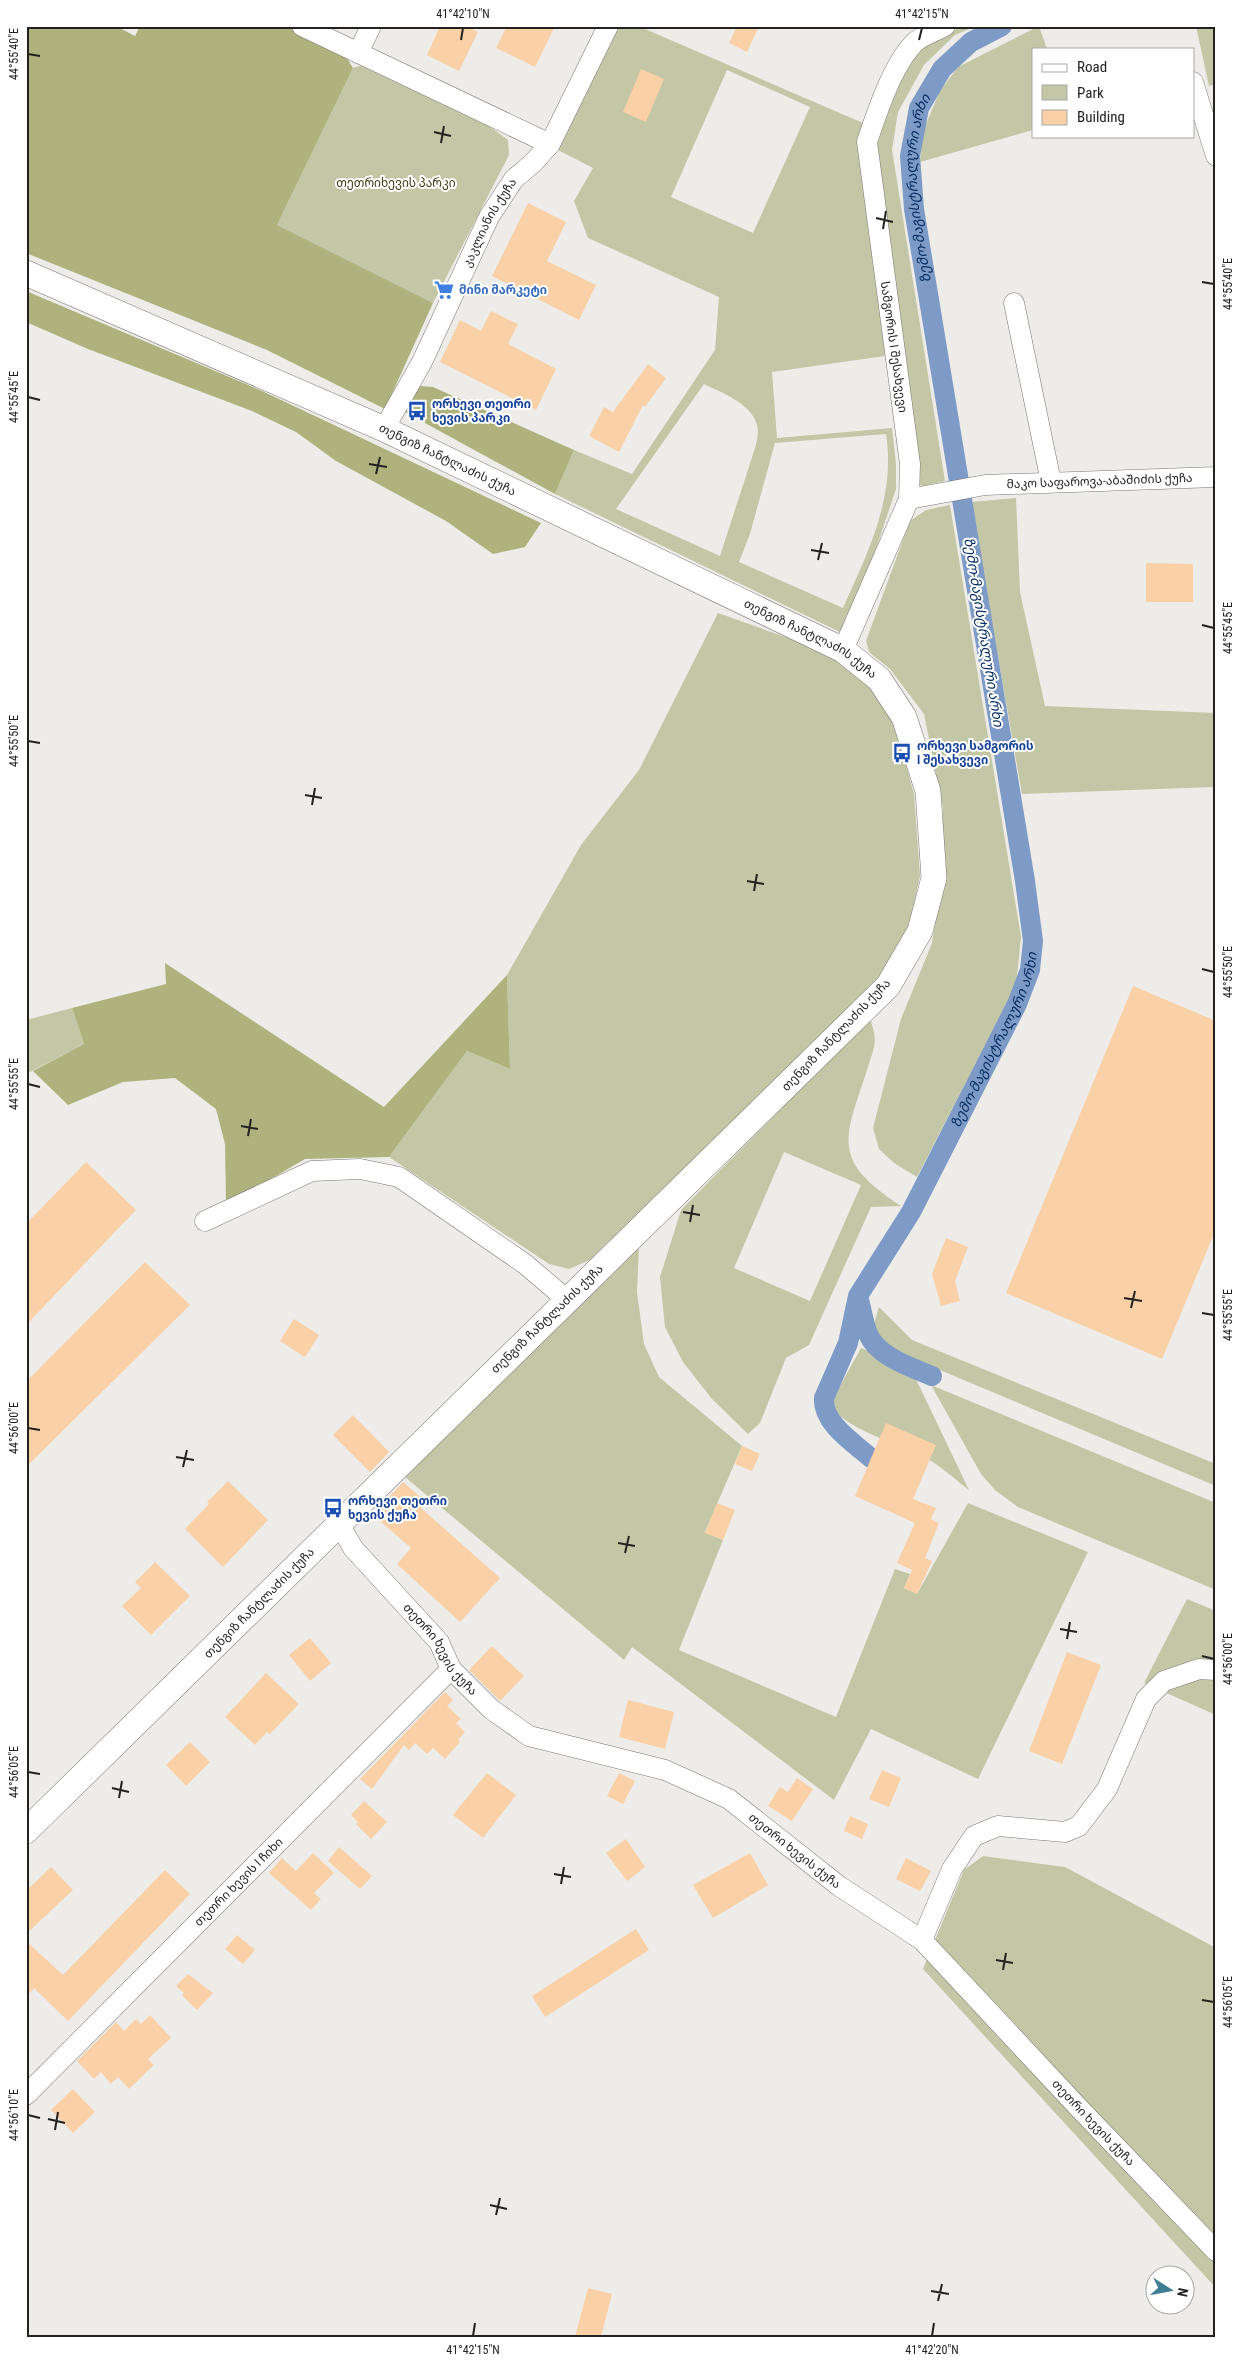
<svg xmlns="http://www.w3.org/2000/svg" width="1242" height="2363" font-family="'Roboto Condensed','Noto Sans Georgian',sans-serif">
<rect width="100%" height="100%" fill="#eeece9"/>
<g fill="#c4c7a5" fill-rule="evenodd">
<path d="M619 26H638L863 123 885 356 772 372 777 438 892 428 896 464V489L876 549 842 633 555 494 574 450 632 474 715 350 719 297 588 238 574 201 593 168 558 150ZM727 70 810 107 753 233 671 197ZM704 384C722 393 751 403 757 425 759 431 757 439 756 445L720 556 616 509ZM886 434C896 497 868 552 843 608L739 562 750 534 775 443Z"/>
<polygon points="963,26 976,26 955,35 924,65 898,112 892,150 945,481 922,486 913,481 875,142 910,58 926,45"/>
<polygon points="1039,26 1047,49 1033,49 1033,130 920,162 923,131 940,91 958,67"/>
<polygon points="1196,26 1216,26 1216,84 1209,86"/>
<polygon points="365,64 489,126 508,140 509,155 433,303 277,225 353,68"/>
<polygon points="1016,498 1020,592 1045,706 1216,713 1216,781 1214,787 1022,794 971,502"/>
<polygon points="950,505 1021,937 1016,985 917,1177 894,1163 879,1149 873,1128 901,1019 932,943 942,878 943,808 924,714 890,669 869,652 866,641 910,521 926,510"/>
<polygon points="718,613 839,656 875,690 894,722 914,794 920,876 908,932 882,975 590,1260 569,1269 549,1264 389,1157 467,1051 510,1069 507,975 581,845 639,770"/>
<polygon points="72,1008 84,1044 26,1074 26,1020"/>
<path d="M870 1019C878 1041 875 1045 868 1067 845 1139 829 1159 901 1206L871 1207 809 1345 786 1358 760 1423 748 1434 712 1399 683 1362 665 1327 660 1277 681 1210ZM784 1152 861 1185 810 1301 734 1268Z"/>
<polygon points="639,1247 637,1292 644,1344 659,1377 742,1446 705,1532 723,1540 679,1650 836,1717 895,1569 910,1574 904,1588 917,1594 968,1503 1088,1552 978,1779 871,1729 834,1800 632,1647 624,1660 399,1472"/>
<polygon points="879,1307 912,1340 1216,1464 1216,1486 916,1360 883,1344 874,1324"/>
<path d="M861 1348 871 1352 882 1363 914 1375 969 1490C956 1480 943 1468 928 1459 902 1444 851 1432 832 1408L834 1397Z"/>
<polygon points="931,1385 1216,1503 1216,1590 1018,1507 995,1490 981,1474"/>
<polygon points="1187,1599 1216,1611 1216,1715 1144,1683"/>
<polygon points="983,1856 1065,1867 1216,1948 1216,2288 923,1969 964,1870"/>
</g>
<g fill="#afb27d">
<polygon points="26,26 116,26 135,36 140,26 286,26 344,53 353,68 277,225 433,303 385,409 267,350 26,253"/>
<polygon points="26,291 260,390 541,523 525,547 493,554 446,521 336,461 296,432 252,411 88,349 26,322"/>
<polygon points="419,386 433,387 574,450 555,494 403,411"/>
<polygon points="165,963 384,1107 507,975 510,1069 467,1051 389,1157 305,1159 226,1205 225,1144 216,1109 175,1078 123,1082 68,1105 33,1071 84,1044 72,1008 166,984"/>
</g>
<g fill="none" stroke-linecap="round" stroke-linejoin="round">
<g stroke="#7d9bc6" stroke-width="20">
<path d="M859 1300C862 1311 864 1324 868 1334 878 1357 911 1367 932 1376"/>
<path id="s1" d="M871 1458C854 1443 822 1423 824 1398L848 1343 858 1296 911 1212 1017 1004 1030 970 1033 941 1025 881 914 209 910 156 919 108 942 69 971 42 1002 26"/>
</g>
</g>
<g fill="#fad0a6">
<polygon points="440,26 466,26 478,32 459,71 427,55"/>
<polygon points="507,26 555,26 535,67 496,48"/>
<polygon points="737,26 759,26 747,52 729,43"/>
<polygon points="641,69 664,79 646,122 623,112"/>
<polygon points="528,203 566,222 547,261 596,285 579,320 492,276"/>
<polygon points="491,311 518,324 508,344 556,369 536,410 440,362 460,320 481,331"/>
<polygon points="648,364 666,378 645,407 643,405 619,452 589,436 604,407 613,412"/>
<polygon points="1146,563 1193,564 1193,602 1146,602"/>
<polygon points="1133,986 1216,1021 1216,1229 1162,1359 1006,1293"/>
<polygon points="86,1162 136,1210 26,1325 26,1224"/>
<polygon points="946,1238 968,1247 955,1281 960,1301 941,1306 932,1274"/>
<polygon points="145,1262 190,1305 26,1467 26,1382"/>
<polygon points="294,1319 319,1335 305,1357 280,1341"/>
<polygon points="353,1415 389,1452 370,1472 333,1435"/>
<polygon points="886,1423 936,1445 913,1499 936,1508 931,1519 939,1523 925,1558 932,1561 917,1594 904,1588 912,1570 897,1563 915,1523 855,1496"/>
<polygon points="742,1446 760,1454 752,1471 735,1464"/>
<polygon points="228,1481 268,1520 223,1567 185,1529 209,1504 207,1502"/>
<polygon points="403,1482 426,1502 421,1508 500,1578 460,1622 397,1564 411,1548 373,1515"/>
<polygon points="717,1503 735,1510 723,1540 705,1533"/>
<polygon points="155,1562 190,1596 151,1635 122,1606 141,1588 135,1582"/>
<polygon points="310,1638 331,1663 310,1681 289,1655"/>
<polygon points="492,1646 524,1676 500,1701 469,1670"/>
<polygon points="1067,1652 1101,1665 1062,1764 1029,1751"/>
<polygon points="266,1673 299,1704 270,1734 267,1732 255,1745 225,1717"/>
<polygon points="445,1692 453,1700 447,1706 461,1719 456,1723 465,1732 458,1740 460,1742 445,1759 433,1748 427,1754 415,1743 409,1750 404,1745 372,1789 360,1779"/>
<polygon points="628,1700 674,1712 665,1749 619,1737"/>
<polygon points="190,1742 210,1762 186,1786 166,1765"/>
<polygon points="882,1770 901,1778 889,1807 869,1799"/>
<polygon points="487,1773 516,1795 483,1838 453,1815"/>
<polygon points="619,1773 635,1781 623,1804 607,1796"/>
<polygon points="797,1778 813,1789 792,1821 768,1806 780,1787 788,1792"/>
<polygon points="364,1801 387,1822 371,1839 356,1824 358,1822 351,1815"/>
<polygon points="850,1816 868,1824 862,1839 844,1831"/>
<polygon points="626,1839 645,1867 627,1881 606,1853"/>
<polygon points="339,1847 372,1876 360,1889 328,1861"/>
<polygon points="313,1853 334,1873 314,1893 321,1899 311,1910 269,1873 282,1858 296,1871"/>
<polygon points="750,1853 768,1885 713,1918 693,1885"/>
<polygon points="906,1858 931,1871 920,1891 896,1879"/>
<polygon points="51,1867 73,1890 26,1934 26,1891"/>
<polygon points="165,1870 190,1894 68,2021 34,1988 26,1997 26,1941 63,1975"/>
<polygon points="636,1929 649,1950 545,2017 532,1996"/>
<polygon points="237,1935 255,1950 243,1964 225,1949"/>
<polygon points="188,1974 213,1993 197,2010 182,1995 184,1993 176,1986"/>
<polygon points="150,2015 171,2038 148,2059 154,2065 129,2089 118,2077 111,2084 101,2072 94,2079 77,2061 116,2022 124,2031 136,2019 141,2024"/>
<polygon points="73,2089 95,2112 73,2133 51,2110"/>
<polygon points="588,2288 612,2294 601,2337 575,2337"/>
</g>
<g fill="none" stroke-linecap="round" stroke-linejoin="round">
<defs>
<g id="minor">
<polyline points="302,26 550,144"/>
<polyline points="358,53 371,26"/>
<polyline points="1193,82 1216,156"/>
<polyline points="1014,303 1051,482"/>
<path id="s2" d="M384 429 422 362 489 217 514 179 533 163 550 144 608 26"/>
<path id="s3" d="M909 499 985 485 1216 477"/>
<path d="M843 650 909 499 910 464 867 142C877 112 892 66 914 43 921 36 936 31 945 26"/>
<polyline points="205,1221 312,1171 360,1169 399,1177 525,1264 566,1299"/>
<path id="s4" d="M339 1524 353 1548 439 1642 451 1669 491 1709 529 1736 665 1770 729 1799 839 1886 922 1940 1078 2107 1216 2251"/>
<polyline points="922,1940 952,1869 974,1836 998,1826 1065,1832 1079,1826 1107,1789 1146,1699 1164,1681 1199,1669 1216,1670"/>
<path id="s5" d="M26 2095 451 1669"/>
</g>
<g id="tertiary">
<path id="s6" d="M26 273 384 429 843 650 879 679 904 717 928 791 934 878 920 931 888 986 26 1831"/>
</g>
</defs>
<use href="#minor" stroke="#787774" stroke-width="21"/>
<use href="#tertiary" stroke="#787774" stroke-width="26"/>
<use href="#minor" stroke="#fff" stroke-width="20"/>
<use href="#tertiary" stroke="#fff" stroke-width="25"/>
</g>
<path fill="none" stroke="#232221" stroke-width="2" d="M461 40 463 28M919 40 922 28M28 54 40 56M434 132 451 136M441 143 444 126M876 218 893 222M883 229 886 211M1202 282 1214 284M28 397 40 400M369 464 387 467M376 474 380 457M811 550 829 553M818 560 822 543M1202 625 1214 628M28 741 40 743M305 795 322 798M312 805 315 788M747 881 764 884M754 891 757 874M1202 969 1214 972M28 1084 40 1087M241 1126 258 1129M248 1136 251 1119M683 1212 700 1215M690 1222 693 1205M1124 1298 1142 1301M1131 1308 1135 1291M1202 1313 1214 1315M28 1428 40 1430M176 1457 194 1460M183 1467 187 1450M618 1543 635 1546M625 1553 629 1536M1060 1629 1077 1632M1067 1639 1070 1622M1202 1656 1214 1659M28 1772 40 1774M112 1788 129 1792M119 1798 122 1781M554 1874 571 1877M561 1884 564 1867M996 1960 1013 1963M1003 1970 1006 1953M1202 2000 1214 2002M28 2115 40 2118M48 2119 65 2123M55 2130 58 2112M490 2205 507 2209M496 2215 500 2198M931 2291 949 2294M938 2301 942 2284M473 2336 475 2323M932 2336 934 2323"/>
<defs>
<symbol id="supermarket-bare" viewBox="-9 -9 18 18"><path d="M-6-5.5h2.5l.6 2H6L4.5 2H-2.5L-4.4-4H-6ZM-1.5 3.2a1.3 1.3 0 1 0 .1 0ZM3 3.2a1.3 1.3 0 1 0 .1 0Z" fill="#3f7fe0" stroke="#fff" stroke-width="2.5" paint-order="stroke"/></symbol>
<symbol id="bus-bare" viewBox="-9 -9 18 18"><path d="M-5-6H5V4H4V6H2V4H-2V6H-4V4H-5ZM-3.5-4V0h7V-4ZM-3.5 1.2v1.5H-2V1.2ZM2 1.2v1.5H3.5V1.2Z" fill="#1a4fb4" stroke="#fff" stroke-width="2.5" paint-order="stroke"/></symbol>
</defs>
<g fill-rule="evenodd">
<use href="#supermarket-bare" x="430" y="276" width="28" height="28"/>
<use href="#bus-bare" x="403" y="397" width="28" height="28"/>
<use href="#bus-bare" x="888" y="739" width="28" height="28"/>
<use href="#bus-bare" x="319" y="1494" width="28" height="28"/>
</g>
<g text-anchor="middle" stroke-width="4" stroke-linejoin="round" paint-order="stroke">
<g font-size="12" fill="#3b3d12" stroke="#fff">
<text x="396" y="187">თეთრიხევის პარკი</text>
</g>
<g font-size="12" fill="#232221" stroke="#fff">
<text dy="4" stroke="none"><textPath href="#s2" startOffset="232">კაკლიანის ქუჩა</textPath></text>
<text transform="translate(894 347) rotate(82)" y="4">სამგორის I შესახვევი</text>
<text dy="4" stroke="none"><textPath href="#s6" startOffset="461">თენგიზ ჩანტლაძის ქუჩა</textPath></text>
<text dy="4" stroke="none"><textPath href="#s3" startOffset="192">მაკო საფაროვა-აბაშიძის ქუჩა</textPath></text>
<text dy="4" stroke="none"><textPath href="#s6" startOffset="866">თენგიზ ჩანტლაძის ქუჩა</textPath></text>
<text transform="translate(836 1035) rotate(-46)" y="4">თენგიზ ჩანტლაძის ქუჩა</text>
<text transform="translate(547 1319) rotate(-44)" y="4">თენგიზ ჩანტლაძის ქუჩა</text>
<text transform="translate(259 1603) rotate(-45)" y="4">თენგიზ ჩანტლაძის ქუჩა</text>
<text dy="4" stroke="none"><textPath href="#s4" startOffset="162">თეთრი ხევის ქუჩა</textPath></text>
<text dy="4" stroke="none"><textPath href="#s4" startOffset="582">თეთრი ხევის ქუჩა</textPath></text>
<text dy="4" stroke="none"><textPath href="#s5" startOffset="301">თეთრი ხევის I ჩიხი</textPath></text>
<text dy="4" stroke="none"><textPath href="#s4" startOffset="988">თეთრი ხევის ქუჩა</textPath></text>
</g>
<g font-size="12" font-weight="bold" fill="#366cbe" stroke="#fff" text-anchor="start">
<text x="459" y="294">მინი მარკეტი</text>
</g>
<g font-size="12" font-weight="bold" fill="#164399" stroke="#fff" text-anchor="start">
<text x="432" y="408">ორხევი თეთრი<tspan x="432" dy="14">ხევის პარკი</tspan></text>
<text x="917" y="750">ორხევი სამგორის<tspan x="917" dy="14">I შესახვევი</tspan></text>
<text x="348" y="1505">ორხევი თეთრი<tspan x="348" dy="14">ხევის ქუჩა</tspan></text>
</g>
<g font-size="14" font-style="italic" fill="#052d62" stroke="#fff">
<text dy="5" stroke="none"><textPath href="#s1" startOffset="1348">ზემო-მაგისტრალური არხი</textPath></text>
<text transform="translate(984 632) rotate(81)" y="5">ზემო-მაგისტრალური არხი</text>
<text dy="5" stroke="none"><textPath href="#s1" startOffset="478">ზემო-მაგისტრალური არხი</textPath></text>
</g>
</g>
<rect width="1242" height="2363" fill="none" stroke="#ffffff" stroke-width="55"/>
<rect x="1032" y="48" width="162" height="90" fill="#ffffff" stroke="#a7a7a6"/>
<rect x="1042" y="64" width="25" height="8" fill="#ffffff" stroke="#a7a7a6"/>
<text x="1077" y="72" font-size="15" fill="#232221">Road</text>
<rect x="1042" y="85" width="25" height="15" fill="#c4c7a5" stroke="#a7a7a6"/>
<text x="1077" y="98" font-size="15" fill="#232221">Park</text>
<rect x="1042" y="110" width="25" height="15" fill="#fad0a6" stroke="#a7a7a6"/>
<text x="1077" y="122" font-size="15" fill="#232221">Building</text>
<g transform="translate(1170 2290) rotate(101)"><circle r="24" fill="#ffffff" stroke="#a7a7a6"/>
<path d="M0-4L9 19L0 12L-9 19Z" fill="#407e94"/>
<text y="-8" font-size="14" font-weight="bold" text-anchor="middle" fill="#232221">N</text>
</g>
<rect x="28" y="28" width="1186" height="2308" fill="none" stroke="#232221" stroke-width="2"/>
<g font-size="12" text-anchor="middle" fill="#232221">
<text x="463" y="18">41°42'10"N</text>
<text x="922" y="18">41°42'15"N</text>
<text transform="translate(14 54) rotate(-90)" y="4">44°55'40"E</text>
<text transform="translate(1228 284) rotate(-90)" y="4">44°55'40"E</text>
<text transform="translate(14 397) rotate(-90)" y="4">44°55'45"E</text>
<text transform="translate(1228 628) rotate(-90)" y="4">44°55'45"E</text>
<text transform="translate(14 741) rotate(-90)" y="4">44°55'50"E</text>
<text transform="translate(1228 972) rotate(-90)" y="4">44°55'50"E</text>
<text transform="translate(14 1084) rotate(-90)" y="4">44°55'55"E</text>
<text transform="translate(1228 1315) rotate(-90)" y="4">44°55'55"E</text>
<text transform="translate(14 1428) rotate(-90)" y="4">44°56'00"E</text>
<text transform="translate(1228 1659) rotate(-90)" y="4">44°56'00"E</text>
<text transform="translate(14 1772) rotate(-90)" y="4">44°56'05"E</text>
<text transform="translate(1228 2002) rotate(-90)" y="4">44°56'05"E</text>
<text transform="translate(14 2115) rotate(-90)" y="4">44°56'10"E</text>
<text x="473" y="2354">41°42'15"N</text>
<text x="932" y="2354">41°42'20"N</text>
</g>
</svg>
